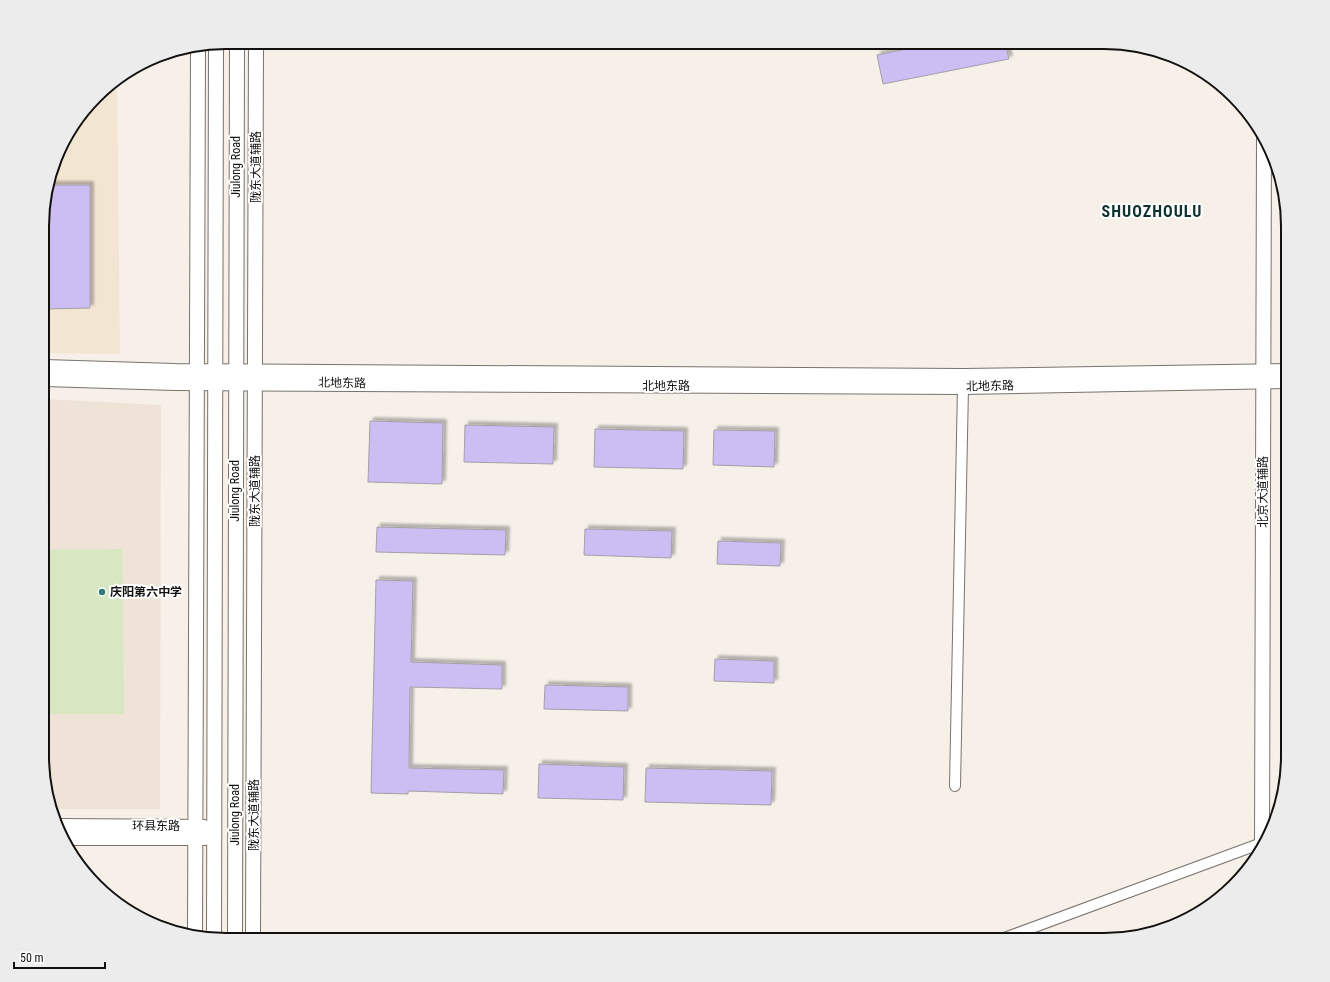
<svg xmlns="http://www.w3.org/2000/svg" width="1330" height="982" font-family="'Roboto Condensed','Noto Sans SC',sans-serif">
<defs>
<filter id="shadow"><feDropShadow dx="3.5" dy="-3.5" stdDeviation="1" flood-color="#0004"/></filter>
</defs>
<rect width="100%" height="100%" fill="#f6f0e9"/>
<polygon fill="#f2e5d1" points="117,80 120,354 44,353 44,202 61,144 104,88"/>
<polygon fill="#efe3d7" points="44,399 161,405 160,809 53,809 44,780"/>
<polygon fill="#d6e7c1" points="122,549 124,714 44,714 44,550"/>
<g fill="#ccbdf2" stroke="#a2a0a7" filter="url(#shadow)">
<polygon points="941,42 1005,42 1009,59 883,84 877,55"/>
<polygon points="49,185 90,185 90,308 44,309 44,200"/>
<polygon points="370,421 443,423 442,484 368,482"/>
<polygon points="465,425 554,427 553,464 464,462"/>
<polygon points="595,429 684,431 683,469 594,467"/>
<polygon points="714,430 775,431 774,467 713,465"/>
<polygon points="377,527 506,530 505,555 376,552"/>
<polygon points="585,529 672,531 671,558 584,555"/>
<polygon points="718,541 781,543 780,566 717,564"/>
<polygon points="376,580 413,581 411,662 502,665 502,689 410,687 409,768 504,770 503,794 408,791 408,794 371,793"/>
<polygon points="715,659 774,661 774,683 714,681"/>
<polygon points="545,685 628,687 628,711 544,709"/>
<polygon points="539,764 624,767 623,800 538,798"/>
<polygon points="646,768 772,771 771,805 645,802"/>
</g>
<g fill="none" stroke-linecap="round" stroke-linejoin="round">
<defs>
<g id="street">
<polyline points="955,786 963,387"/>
<polyline points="999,940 1262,843"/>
</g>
<g id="secondary">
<polyline points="44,367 175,371 963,376 1288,371"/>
<polyline points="44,379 175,383 963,387 1288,381"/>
<polyline points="59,826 204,827"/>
<polyline points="63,838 205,838"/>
<polyline points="1262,846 1264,139"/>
<polyline points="195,935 198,48"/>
<polyline points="214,940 216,44"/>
<polyline points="235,940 237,42"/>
<polyline points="253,940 256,42"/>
</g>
</defs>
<use href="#street" stroke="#79736d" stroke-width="12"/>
<use href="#secondary" stroke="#79736d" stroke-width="16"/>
<use href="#street" stroke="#fff" stroke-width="10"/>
<use href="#secondary" stroke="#fff" stroke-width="14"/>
</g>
<circle fill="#317a7a" stroke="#fff" stroke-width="1.5" cx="102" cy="592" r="4"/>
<g text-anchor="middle" stroke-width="4" stroke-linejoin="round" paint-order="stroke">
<g font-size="12" fill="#13110f" stroke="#fff">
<text transform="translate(236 167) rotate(-90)" y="4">Jiulong Road</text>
<text transform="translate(256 167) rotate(-90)" y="4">陇东大道辅路</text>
<text transform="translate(342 383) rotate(1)" y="4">北地东路</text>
<text x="666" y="390">北地东路</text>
<text transform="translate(990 386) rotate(-1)" y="4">北地东路</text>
<text transform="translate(235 491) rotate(-90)" y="4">Jiulong Road</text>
<text transform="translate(255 491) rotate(-90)" y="4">陇东大道辅路</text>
<text transform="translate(1263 492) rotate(-90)" y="4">北京大道辅路</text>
<text transform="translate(235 815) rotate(-90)" y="4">Jiulong Road</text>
<text transform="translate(254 815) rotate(-90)" y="4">陇东大道辅路</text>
<text x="156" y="830">环县东路</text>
</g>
<g font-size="12" font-weight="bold" fill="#13110f" stroke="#fff" text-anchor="start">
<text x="110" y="596">庆阳第六中学</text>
</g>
<g font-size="16" font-weight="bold" letter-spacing="1" fill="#0e3131" stroke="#fff">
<text x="1152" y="217">SHUOZHOULU</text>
</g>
</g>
<path d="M0 0H1330V982H0ZM226 49H1104A177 177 0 0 1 1281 226V756A177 177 0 0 1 1104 933H226A177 177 0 0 1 49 756V226A177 177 0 0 1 226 49Z" fill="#ececec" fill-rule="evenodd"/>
<path fill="none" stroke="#13110f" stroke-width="2" d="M226 49H1104A177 177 0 0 1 1281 226V756A177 177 0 0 1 1104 933H226A177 177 0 0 1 49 756V226A177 177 0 0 1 226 49Z"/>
<path d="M14 962v6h91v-6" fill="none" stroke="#13110f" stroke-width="2"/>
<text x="20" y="962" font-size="12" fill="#13110f" stroke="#ffffff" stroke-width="3" paint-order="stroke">50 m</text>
</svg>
